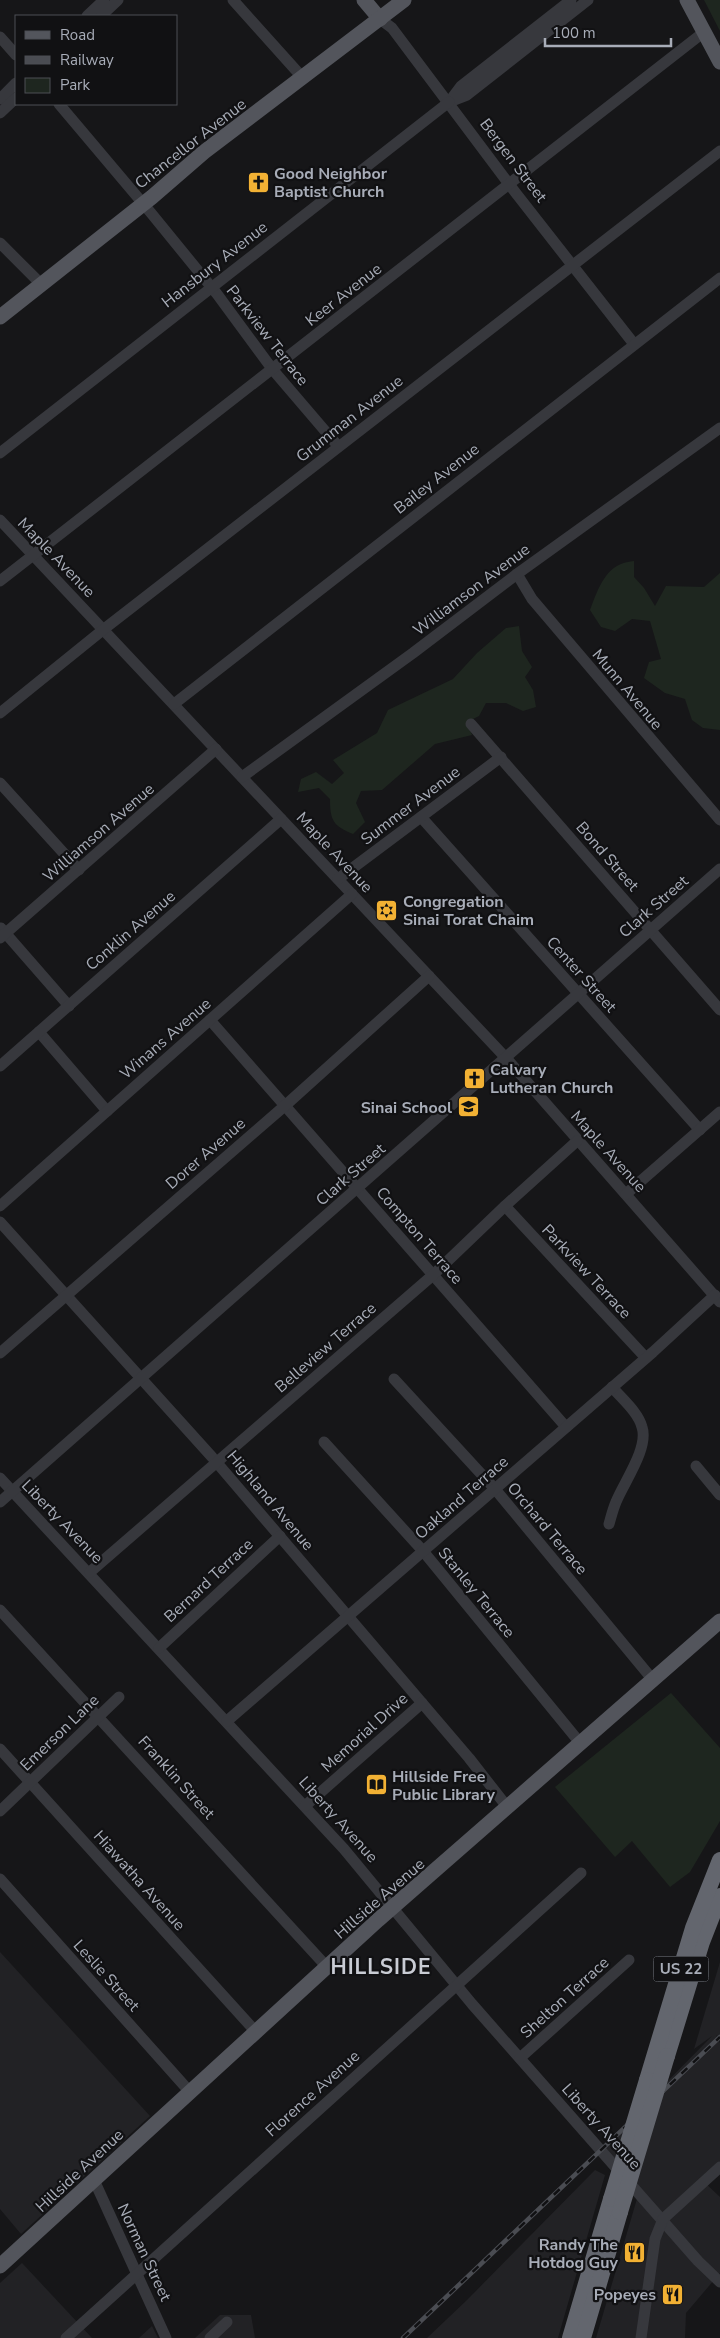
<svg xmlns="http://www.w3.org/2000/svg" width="720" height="2338" font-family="'Nunito Sans',sans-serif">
<rect width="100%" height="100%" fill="#161618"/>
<g fill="#222225">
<polygon points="0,1952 150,2116 21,2234 0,2209"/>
<polygon points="720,1962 720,2038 716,2035 720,2043 720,2167 704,2182 720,2197 720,2273 686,2313 685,2338 596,2338 639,2192 601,2149 712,2036 694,2049"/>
<polygon points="595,2170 605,2175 558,2338 427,2338 467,2300"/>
<polygon points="22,2263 92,2338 0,2338 0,2283"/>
<polygon points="220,2315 251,2315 255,2338 195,2338"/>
<polygon points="152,2326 158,2338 139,2338"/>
</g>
<g fill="#1e261f">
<polygon points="704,0 720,0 720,31"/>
<path d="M634 561V577L644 588 655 606 666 586 704 587 720 573V730L703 728 692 720 685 699 665 693 644 678 649 662 661 659 650 621 632 619 615 631 601 627 590 610C599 587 606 563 634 561Z"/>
<path d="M519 626 522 651 532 667 525 677 533 690 536 707 523 711 506 703H486L479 716 467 722 472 735 435 744 382 790 361 791 356 803 365 822 353 834C333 826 330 820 330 799L319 788 298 792 301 779 316 772 332 784 344 773 333 760 377 733 388 710 453 679 477 653 506 628Z"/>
<polygon points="671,1693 720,1748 720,1821 690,1872 670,1887 632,1841 615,1857 555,1787"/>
</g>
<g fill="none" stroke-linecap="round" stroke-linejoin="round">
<g stroke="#37383d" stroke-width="11">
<polyline points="233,0 302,77"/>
<polyline points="571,0 461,86 449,102 467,95 588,0"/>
<polyline points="87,16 104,0"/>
<polyline points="101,16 118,0"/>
<polyline points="380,19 392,28 515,192 634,344"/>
<polyline points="0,37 16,55"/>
<polyline points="0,99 16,83"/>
<polyline points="59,104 151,213 217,294 273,370 338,446"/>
<polyline points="0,113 16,98"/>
<polyline points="0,243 41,284"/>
<polyline points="0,453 449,102"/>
<polyline points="0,520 506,1058 720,1302"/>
<polyline points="517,574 532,599 720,820"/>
<polyline points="0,581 704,32"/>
<polyline points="174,704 720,278"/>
<polyline points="0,713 104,629 720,151"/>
<polyline points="471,724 720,1010"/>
<polyline points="242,777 413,653 517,574 720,428"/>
<polyline points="0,783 79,870"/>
<polyline points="421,817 700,1130"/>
<polyline points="338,879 501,757"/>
<polyline points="1,928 69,1006"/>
<polyline points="0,938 216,749"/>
<polyline points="210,1020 566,1427"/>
<polyline points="39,1032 107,1111"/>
<polyline points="0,1066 281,819"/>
<polyline points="626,1194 720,1112"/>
<polyline points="0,1206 352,894"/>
<polyline points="505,1206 646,1358"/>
<polyline points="0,1222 212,1457 469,1758 508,1808"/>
<polyline points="0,1353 288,1103 429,976"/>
<polyline points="394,1379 495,1489 653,1680"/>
<polyline points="324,1442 423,1551 581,1744"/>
<polyline points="696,1466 720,1495"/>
<polyline points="0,1478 344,1849 472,2004 698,2261 720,2282"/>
<polyline points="0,1502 720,869"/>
<path d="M609 1524C611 1517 613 1509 616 1502 624 1482 649 1448 642 1427 638 1412 622 1399 612 1387"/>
<polyline points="90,1572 433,1275 505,1206 577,1141"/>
<polyline points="0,1610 327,1967"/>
<polyline points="159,1648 280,1536"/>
<polyline points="227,1721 653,1352 715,1295"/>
<polyline points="0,1749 256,2032"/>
<polyline points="305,1806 422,1703"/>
<polyline points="0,1811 119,1697"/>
<polyline points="0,1879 190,2092"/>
<polyline points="520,2058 629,1960"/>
<polyline points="94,2180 166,2338"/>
<polyline points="66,2338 581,1873"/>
<polyline points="210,2338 227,2322"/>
<polyline points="641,2338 655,2239 663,2219 720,2167"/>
</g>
<g stroke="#53555c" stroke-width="15">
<polyline points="364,0 380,19"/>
<polyline points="687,0 720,62"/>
<polyline points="0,317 152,197 204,152 404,0"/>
<polyline points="0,2266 378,1920 720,1621"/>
</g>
<g stroke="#63666e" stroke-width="16">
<polyline points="667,2056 702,1942 720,1896"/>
<polyline points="647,2080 693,1928 720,1860"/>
<polyline points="570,2338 611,2199"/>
<polyline points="583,2338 620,2212"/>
</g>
<defs>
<polyline id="rail" points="403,2338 720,2037"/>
</defs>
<use href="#rail" stroke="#4a4c52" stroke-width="4.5"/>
<use href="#rail" stroke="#111113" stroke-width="2.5" stroke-dasharray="8" stroke-linecap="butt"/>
<g stroke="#63666e" stroke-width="16">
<polyline points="611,2199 647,2080"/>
<polyline points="620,2212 667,2056"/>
</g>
</g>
<defs>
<symbol id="church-square" viewBox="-11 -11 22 22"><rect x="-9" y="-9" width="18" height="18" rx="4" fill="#f2b134" stroke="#111113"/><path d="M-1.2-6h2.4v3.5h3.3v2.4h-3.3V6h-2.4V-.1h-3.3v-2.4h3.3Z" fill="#111"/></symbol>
<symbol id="synagogue-square" viewBox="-11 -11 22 22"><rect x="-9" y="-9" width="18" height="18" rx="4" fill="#f2b134" stroke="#111113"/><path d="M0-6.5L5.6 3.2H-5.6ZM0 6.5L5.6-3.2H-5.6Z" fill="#111"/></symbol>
<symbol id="school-square" viewBox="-11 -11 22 22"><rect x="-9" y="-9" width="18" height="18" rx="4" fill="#f2b134" stroke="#111113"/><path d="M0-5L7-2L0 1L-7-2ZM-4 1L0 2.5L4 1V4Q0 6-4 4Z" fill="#111"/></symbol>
<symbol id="library-square" viewBox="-11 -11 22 22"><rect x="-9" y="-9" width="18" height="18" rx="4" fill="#f2b134" stroke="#111113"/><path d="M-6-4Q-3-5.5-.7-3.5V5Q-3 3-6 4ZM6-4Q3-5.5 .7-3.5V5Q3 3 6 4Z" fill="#111"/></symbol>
<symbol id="restaurant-square" viewBox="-11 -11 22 22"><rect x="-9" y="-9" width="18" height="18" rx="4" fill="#f2b134" stroke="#111113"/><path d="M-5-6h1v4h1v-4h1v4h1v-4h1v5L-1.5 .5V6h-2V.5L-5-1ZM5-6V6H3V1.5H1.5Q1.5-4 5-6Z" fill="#111"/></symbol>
</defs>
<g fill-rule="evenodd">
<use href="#church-square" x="246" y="170" width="25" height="25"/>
<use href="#synagogue-square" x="374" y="898" width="25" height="25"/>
<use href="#church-square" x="462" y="1066" width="25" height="25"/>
<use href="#school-square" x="456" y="1094" width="25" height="25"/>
<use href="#library-square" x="364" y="1772" width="25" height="25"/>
<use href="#restaurant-square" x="622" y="2240" width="25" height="25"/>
<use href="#restaurant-square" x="660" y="2282" width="25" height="25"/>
</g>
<g text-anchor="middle" stroke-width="4.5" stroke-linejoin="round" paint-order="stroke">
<rect fill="#111113" stroke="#7b7e86" stroke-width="1" x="653.5" y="1956.5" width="55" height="25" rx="4"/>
<g font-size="15" font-weight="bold" fill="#a8adb8">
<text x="681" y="1974">US 22</text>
</g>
<g font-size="16" fill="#a8adb8" stroke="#111113">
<text transform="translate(190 143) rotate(-38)" y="6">Chancellor Avenue</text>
<text transform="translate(514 160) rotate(53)" y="6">Bergen Street</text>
<text transform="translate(214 264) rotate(-38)" y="6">Hansbury Avenue</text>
<text transform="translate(343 294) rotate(-38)" y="6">Keer Avenue</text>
<text transform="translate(268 335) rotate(52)" y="6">Parkview Terrace</text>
<text transform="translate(349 418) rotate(-38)" y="6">Grumman Avenue</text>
<text transform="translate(436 478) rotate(-38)" y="6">Bailey Avenue</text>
<text transform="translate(57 557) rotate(46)" y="6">Maple Avenue</text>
<text transform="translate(471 589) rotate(-37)" y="6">Williamson Avenue</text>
<text transform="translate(628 689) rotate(50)" y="6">Munn Avenue</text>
<text transform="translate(410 805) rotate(-37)" y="6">Summer Avenue</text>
<text transform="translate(98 832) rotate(-41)" y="6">Williamson Avenue</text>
<text transform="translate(335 852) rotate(47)" y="6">Maple Avenue</text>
<text transform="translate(608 856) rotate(49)" y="6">Bond Street</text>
<text transform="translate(653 906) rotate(-41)" y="6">Clark Street</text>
<text transform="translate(130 930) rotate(-41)" y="6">Conklin Avenue</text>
<text transform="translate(582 974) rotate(48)" y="6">Center Street</text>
<text transform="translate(165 1038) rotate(-41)" y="6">Winans Avenue</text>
<text transform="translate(609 1151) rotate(48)" y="6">Maple Avenue</text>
<text transform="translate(205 1153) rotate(-41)" y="6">Dorer Avenue</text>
<text transform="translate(350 1174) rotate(-41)" y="6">Clark Street</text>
<text transform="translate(420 1235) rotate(49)" y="6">Compton Terrace</text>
<text transform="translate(587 1271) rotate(47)" y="6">Parkview Terrace</text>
<text transform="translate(325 1347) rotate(-41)" y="6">Belleview Terrace</text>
<text transform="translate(461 1497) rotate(-41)" y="6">Oakland Terrace</text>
<text transform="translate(271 1500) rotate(50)" y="6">Highland Avenue</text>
<text transform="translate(63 1521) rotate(46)" y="6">Liberty Avenue</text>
<text transform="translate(548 1528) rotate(50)" y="6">Orchard Terrace</text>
<text transform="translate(208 1580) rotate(-43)" y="6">Bernard Terrace</text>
<text transform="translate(477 1592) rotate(51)" y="6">Stanley Terrace</text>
<text transform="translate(59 1732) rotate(-44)" y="6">Emerson Lane</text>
<text transform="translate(364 1732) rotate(-42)" y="6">Memorial Drive</text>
<text transform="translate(177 1777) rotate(48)" y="6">Franklin Street</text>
<text transform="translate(339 1819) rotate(48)" y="6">Liberty Avenue</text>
<text transform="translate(140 1880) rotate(48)" y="6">Hiawatha Avenue</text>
<text transform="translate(379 1898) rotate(-41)" y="6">Hillside Avenue</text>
<text transform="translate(107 1975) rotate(48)" y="6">Leslie Street</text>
<text transform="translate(564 1997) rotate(-42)" y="6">Shelton Terrace</text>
<text transform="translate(312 2093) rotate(-42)" y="6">Florence Avenue</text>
<text transform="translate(602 2126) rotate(48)" y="6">Liberty Avenue</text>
<text transform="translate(79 2170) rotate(-43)" y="6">Hillside Avenue</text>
<text transform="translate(145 2252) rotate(65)" y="6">Norman Street</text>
</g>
<g font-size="16" font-weight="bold" fill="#a8adb8" stroke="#111113" text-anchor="start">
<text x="274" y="179">Good Neighbor<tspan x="274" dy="18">Baptist Church</tspan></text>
<text x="403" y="907">Congregation<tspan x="403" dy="18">Sinai Torat Chaim</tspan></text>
<text x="490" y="1075">Calvary<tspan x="490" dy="18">Lutheran Church</tspan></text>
<text x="452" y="1113" text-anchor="end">Sinai School</text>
<text x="392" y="1782">Hillside Free<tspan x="392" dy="18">Public Library</tspan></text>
<text x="618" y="2250" text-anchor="end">Randy The<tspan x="618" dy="18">Hotdog Guy</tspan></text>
<text x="656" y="2300" text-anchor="end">Popeyes</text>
</g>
<g font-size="21" font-weight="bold" letter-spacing="1" fill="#c9ccd4" stroke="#111113">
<text x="381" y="1974">HILLSIDE</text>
</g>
</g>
<rect x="15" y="15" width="162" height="90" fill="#111113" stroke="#4d4f55"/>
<rect x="25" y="31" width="25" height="8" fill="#53555c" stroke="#4d4f55"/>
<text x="60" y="40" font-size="15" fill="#a8adb8">Road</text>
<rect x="25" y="56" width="25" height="8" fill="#4a4c52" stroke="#4d4f55"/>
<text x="60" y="65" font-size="15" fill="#a8adb8">Railway</text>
<rect x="25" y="78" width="25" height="15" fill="#1e261f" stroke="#4d4f55"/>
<text x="60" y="90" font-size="15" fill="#a8adb8">Park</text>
<path d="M545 38v8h126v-8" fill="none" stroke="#a8adb8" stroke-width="2.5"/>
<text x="552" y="38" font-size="15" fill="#a8adb8" stroke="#111113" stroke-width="4" paint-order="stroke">100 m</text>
</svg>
